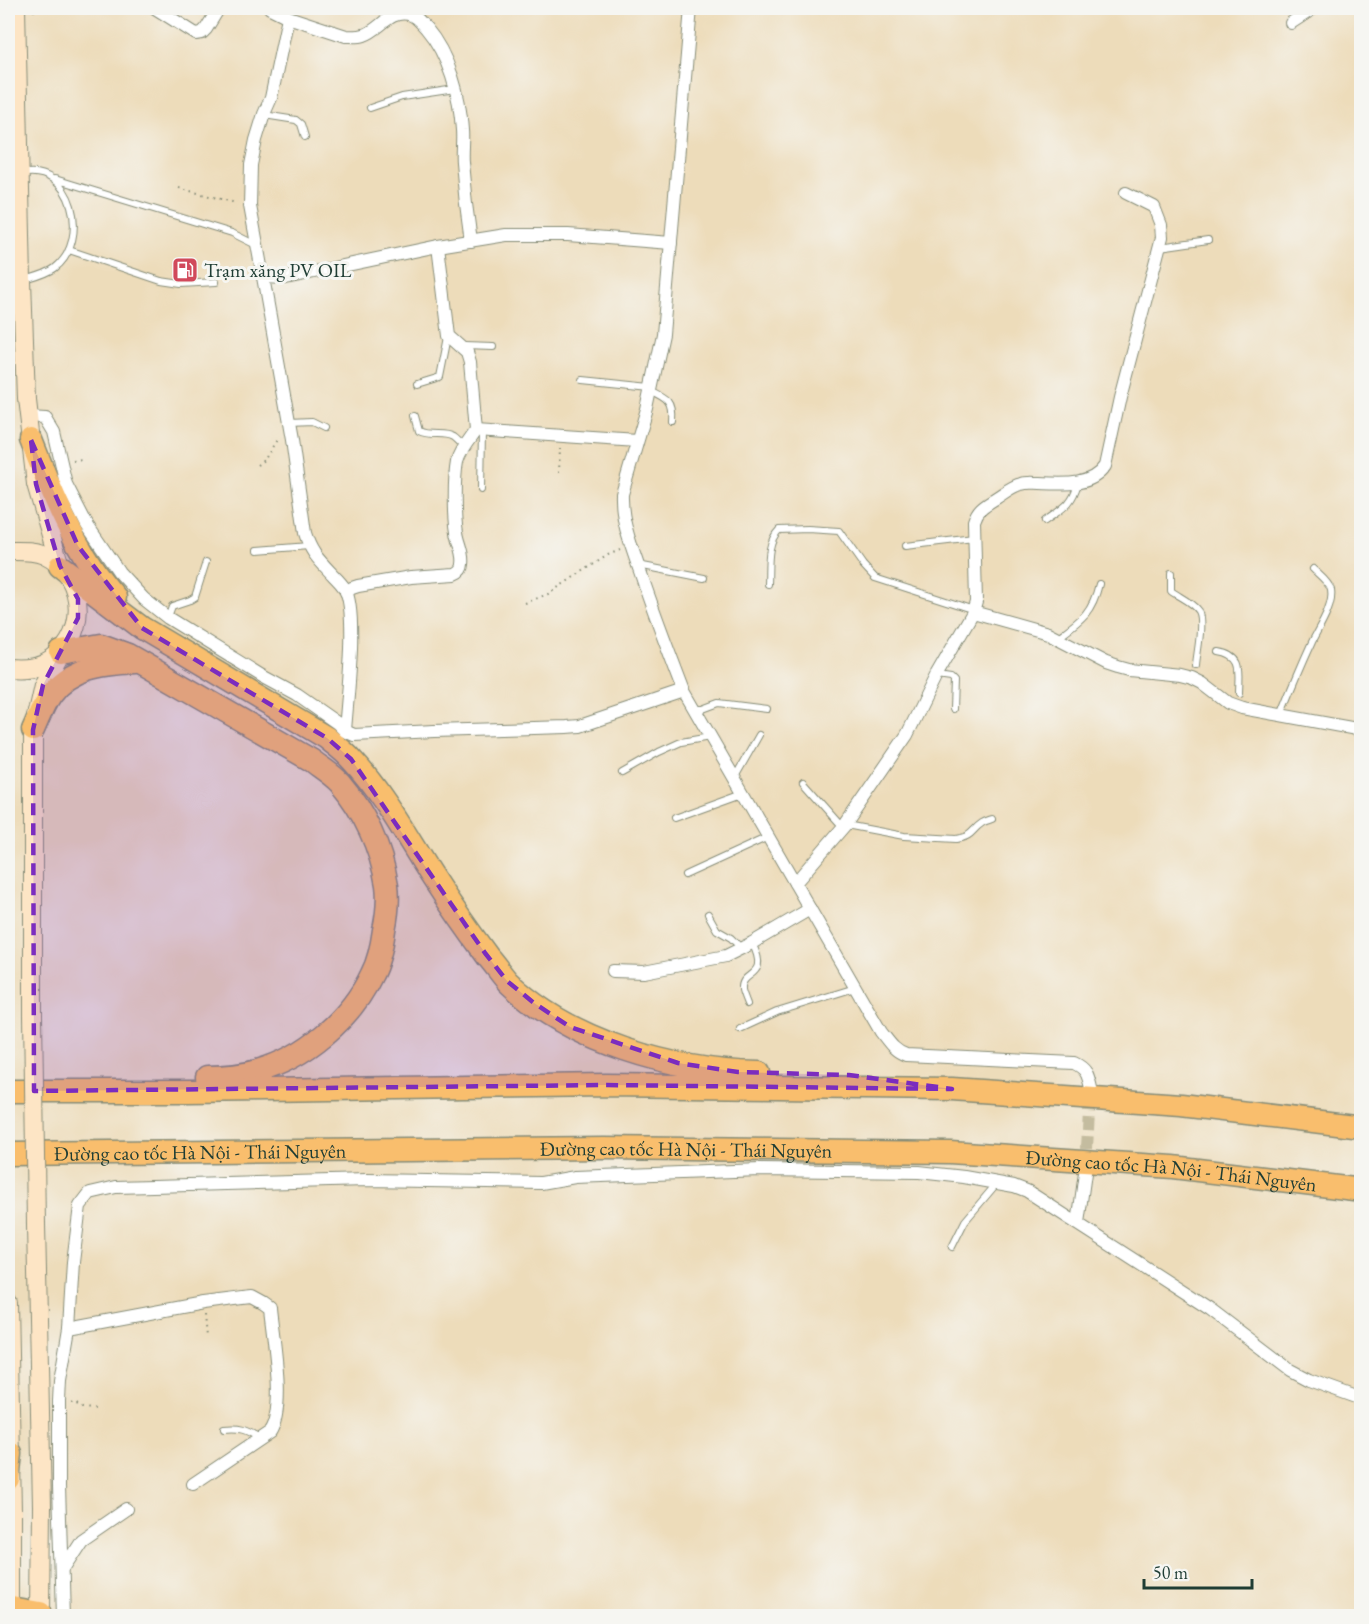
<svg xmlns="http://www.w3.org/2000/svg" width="1369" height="1624" font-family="'EB Garamond',serif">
<rect width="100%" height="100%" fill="#f6f6f2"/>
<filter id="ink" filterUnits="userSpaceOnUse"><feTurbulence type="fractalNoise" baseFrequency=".0167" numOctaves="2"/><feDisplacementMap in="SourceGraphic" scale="12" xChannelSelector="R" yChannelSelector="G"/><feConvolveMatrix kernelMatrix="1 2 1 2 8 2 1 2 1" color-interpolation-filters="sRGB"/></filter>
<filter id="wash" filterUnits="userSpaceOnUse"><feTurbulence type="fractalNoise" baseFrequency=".008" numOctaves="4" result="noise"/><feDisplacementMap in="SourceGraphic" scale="24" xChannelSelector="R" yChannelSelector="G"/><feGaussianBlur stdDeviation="1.35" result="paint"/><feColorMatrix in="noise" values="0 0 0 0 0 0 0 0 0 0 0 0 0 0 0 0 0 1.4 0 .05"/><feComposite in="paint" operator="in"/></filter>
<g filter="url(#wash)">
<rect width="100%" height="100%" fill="#eddcba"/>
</g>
<g filter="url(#ink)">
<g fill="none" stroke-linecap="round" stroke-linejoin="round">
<polyline stroke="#c4bc9f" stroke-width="12" stroke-dasharray="12 6" stroke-linecap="butt" points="1086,1166 1090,1094"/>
<defs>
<g id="lane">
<polyline points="370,108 402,97 455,89"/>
<polyline points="264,115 296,120 301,124 305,137"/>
<path d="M21 174C73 162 91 240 55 268 47 274 35 277 25 280"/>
<polyline points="55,179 232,233 256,245"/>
<polyline points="1160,247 1208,240"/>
<polyline points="69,250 161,281 181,284 216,282"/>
<polyline points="464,346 493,347"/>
<polyline points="583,380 651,387"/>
<polyline points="417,384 440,377 448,337"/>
<path d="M651 391C668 399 675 402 673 422"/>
<path d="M415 416 419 431C430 437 443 431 453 437 456 439 460 444 464 447"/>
<polyline points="289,423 312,422 324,428"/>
<polyline points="481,490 482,431"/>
<path d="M1045 521C1063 508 1072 505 1078 483"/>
<polyline points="905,546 974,538"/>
<polyline points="258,550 309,546"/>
<polyline points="638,565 704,578"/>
<path d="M1171 573V591C1179 597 1192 602 1198 611 1204 622 1197 652 1196 665"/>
<path d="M768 584C769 566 766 543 779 530L808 529 839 531 863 565 875 578 974 610"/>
<polyline points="168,617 172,606 190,600 195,597 206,562"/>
<path d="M1058 637C1081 620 1092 613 1099 584"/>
<path d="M1219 652C1245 656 1239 673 1239 693"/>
<polyline points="937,676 951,678 954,681 953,709"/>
<polyline points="696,709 703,709 719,703 767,709"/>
<path d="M1281 715C1291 690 1301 666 1312 642 1319 628 1334 606 1331 590 1329 582 1319 575 1313 569"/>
<polyline points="622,773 659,752 681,742 710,737"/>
<polyline points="735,777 759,735"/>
<polyline points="803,782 843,827"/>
<polyline points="674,818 743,793"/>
<path d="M846 825 904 836 956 839C974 836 970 831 982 823 985 821 989 820 992 819"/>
<polyline points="685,875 768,837"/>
<polyline points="708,914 717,930 731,938 741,948"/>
<path d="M747 1004C745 999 743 994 742 990 740 969 771 980 752 943"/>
<polyline points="740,1029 777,1012 855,988"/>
<polyline points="952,1247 965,1221 998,1182"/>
<path d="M224 1429C240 1427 246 1430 260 1438"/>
</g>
<g id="street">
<polyline points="155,8 196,34 202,33 206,29 219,8"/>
<polyline points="270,8 288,17 271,98 264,114 256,140 251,165 250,206 263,277 286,278 438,246 506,235 568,235 671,243"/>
<path d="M288 17 346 36C352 36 358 37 364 35 380 30 389 10 408 14 416 15 420 22 426 28 449 55 460 95 462 130 463 141 461 152 462 162 464 189 467 215 471 241"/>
<polyline points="1291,23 1314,8"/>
<path d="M263 277 292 440 305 533C311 553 319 560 333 575 337 579 342 584 345 589 358 613 347 700 345 731"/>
<path d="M28 416 45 417 54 432 66 484 87 525 119 572 144 599 168 618 262 676 297 695 337 723 345 731 354 735 434 731 567 727 580 726 684 691C669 652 654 613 641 574 632 548 621 522 622 494L647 409 663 334 691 8"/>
<polyline points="476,430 637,441"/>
<path d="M346 592 352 588 358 586 411 577 455 574C460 572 463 569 463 564 465 553 458 542 457 532 454 516 454 478 457 462 460 450 469 440 476 430L470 362 467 352 449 336 438 246"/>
<polyline points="973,612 1048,633 1106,663 1118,667 1129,670 1180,675 1192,678 1202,683 1228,703 1242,708 1362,730"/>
<path d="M684 691 881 1032C889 1042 894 1051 906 1055L1074 1063C1087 1069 1088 1075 1091 1088"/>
<path d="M795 883 845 825 907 735 936 676 973 612 976 602 974 521C978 508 985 505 996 498 1004 493 1012 486 1021 484 1027 482 1034 483 1040 483 1063 484 1091 487 1105 466L1120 397 1162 237 1161 225 1154 207 1126 193"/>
<polyline points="613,971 644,972 726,956 752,943 810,909"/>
<polyline points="1078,1223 1085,1173"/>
<path d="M69 1328 203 1303 243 1298 252 1297 263 1303 270 1308C273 1338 286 1408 270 1432L193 1484"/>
<polyline points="62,1569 81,1540 126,1509"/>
<polyline points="63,1616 59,1486 59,1401 60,1381 69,1328 73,1262 80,1206 90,1193 116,1187 367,1180 541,1183 575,1177 760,1170 919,1172 964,1177 1014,1186 1027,1191 1210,1309 1290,1370 1309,1380 1362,1399"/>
</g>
<g id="secondary">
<polyline points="16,8 22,281 26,399 36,484 60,566"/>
<path d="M8 551C20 551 33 550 44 555 89 576 89 643 44 664 32 669 20 669 8 668"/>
<polyline points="33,1015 33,730 43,685 61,652"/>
<polyline points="36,1225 42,1506 41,1616"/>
<polyline points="8,1303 12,1512 12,1616"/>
</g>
<g id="highway">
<path d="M31 440C53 496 75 552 115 597"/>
<path d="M60 566 142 628 327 738C335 745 344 751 351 759 383 793 406 836 431 875 449 903 468 930 488 957 495 965 501 974 508 982 570 1042 674 1071 759 1073"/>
<path d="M61 652 101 645 128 655 311 760C320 767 332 774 340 783 364 811 381 848 387 885 389 900 387 916 384 930 382 945 379 961 372 974 351 1019 305 1058 257 1071 241 1076 224 1077 207 1077"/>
<path d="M33 730C38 719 43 705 50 695 70 667 103 664 135 662"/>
<polyline points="8,1091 187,1091 606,1085 952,1089 1181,1105 1362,1127"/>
<path id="s1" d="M8 1154 604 1148 950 1152 1173 1167 1362 1190"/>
<polyline points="8,1479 11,1454"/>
<polyline points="8,1608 41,1614"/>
</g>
</defs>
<use href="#lane" stroke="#868c77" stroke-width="8"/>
<use href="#street" stroke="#868c77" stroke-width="14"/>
<use href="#secondary" stroke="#868c77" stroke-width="20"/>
<use href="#highway" stroke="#868c77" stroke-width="25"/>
<g stroke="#868c77" stroke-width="2" stroke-dasharray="1.5 4.5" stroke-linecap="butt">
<polyline points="33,11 41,8"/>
<polyline points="179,188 236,203"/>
<polyline points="73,460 83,459"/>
<polyline points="257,465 265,459 278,438"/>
<polyline points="559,473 560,448"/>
<polyline points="525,603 548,594 608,555 620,550"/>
<polyline points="204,1315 206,1337"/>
<polyline points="71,1403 75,1403 82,1408 95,1409"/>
</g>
<use href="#lane" stroke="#fff" stroke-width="6"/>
<use href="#street" stroke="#fff" stroke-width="12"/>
<use href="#secondary" stroke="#fde5c5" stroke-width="18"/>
<use href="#highway" stroke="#f9be6d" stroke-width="22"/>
<defs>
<polyline id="secondary-bridge" points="33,1015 36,1225"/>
</defs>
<use href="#secondary-bridge" stroke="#868c77" stroke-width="20" stroke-linecap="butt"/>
<use href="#secondary-bridge" stroke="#fde5c5" stroke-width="18"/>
</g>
</g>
<path fill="#7b2cbf" fill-opacity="0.2" stroke="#7b2cbf" stroke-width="4.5" stroke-dasharray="12 8" stroke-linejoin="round" d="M31 440 78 546 142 628 327 738 351 759 485 953 507 981 534 1003 570 1027 678 1063 738 1072 849 1075 952 1089 606 1085 34 1091 33 730 43 685 78 618V599L60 566 36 484Z"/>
<defs>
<symbol id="fuel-square" viewBox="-11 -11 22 22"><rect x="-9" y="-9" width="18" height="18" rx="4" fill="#d1495b" stroke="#f6f6f2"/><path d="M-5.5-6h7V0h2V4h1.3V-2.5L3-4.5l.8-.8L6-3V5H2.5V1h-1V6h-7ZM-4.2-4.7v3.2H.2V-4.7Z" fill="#fff"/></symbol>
</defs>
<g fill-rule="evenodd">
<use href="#fuel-square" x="170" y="255" width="30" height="30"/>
</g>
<g text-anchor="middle" stroke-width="6" stroke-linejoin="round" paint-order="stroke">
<g font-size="20" fill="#1f3d34" stroke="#f6f6f2" text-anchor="start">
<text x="204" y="277">Trạm xăng PV OIL</text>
</g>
<g font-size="20" fill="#1f3d34" stroke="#f6f6f2">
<text dy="7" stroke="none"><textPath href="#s1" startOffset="678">Đường cao tốc Hà Nội - Thái Nguyên</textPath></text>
<text dy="7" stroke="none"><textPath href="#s1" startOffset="192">Đường cao tốc Hà Nội - Thái Nguyên</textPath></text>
<text dy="7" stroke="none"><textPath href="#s1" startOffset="1164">Đường cao tốc Hà Nội - Thái Nguyên</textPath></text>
</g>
</g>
<rect width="1369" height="1624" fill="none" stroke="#f6f6f2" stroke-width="30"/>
<path d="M1144 1579v9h108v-9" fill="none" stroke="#1f3d34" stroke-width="3"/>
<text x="1153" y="1579" font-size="18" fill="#1f3d34" stroke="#f6f6f2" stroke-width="4.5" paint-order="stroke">50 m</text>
</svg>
